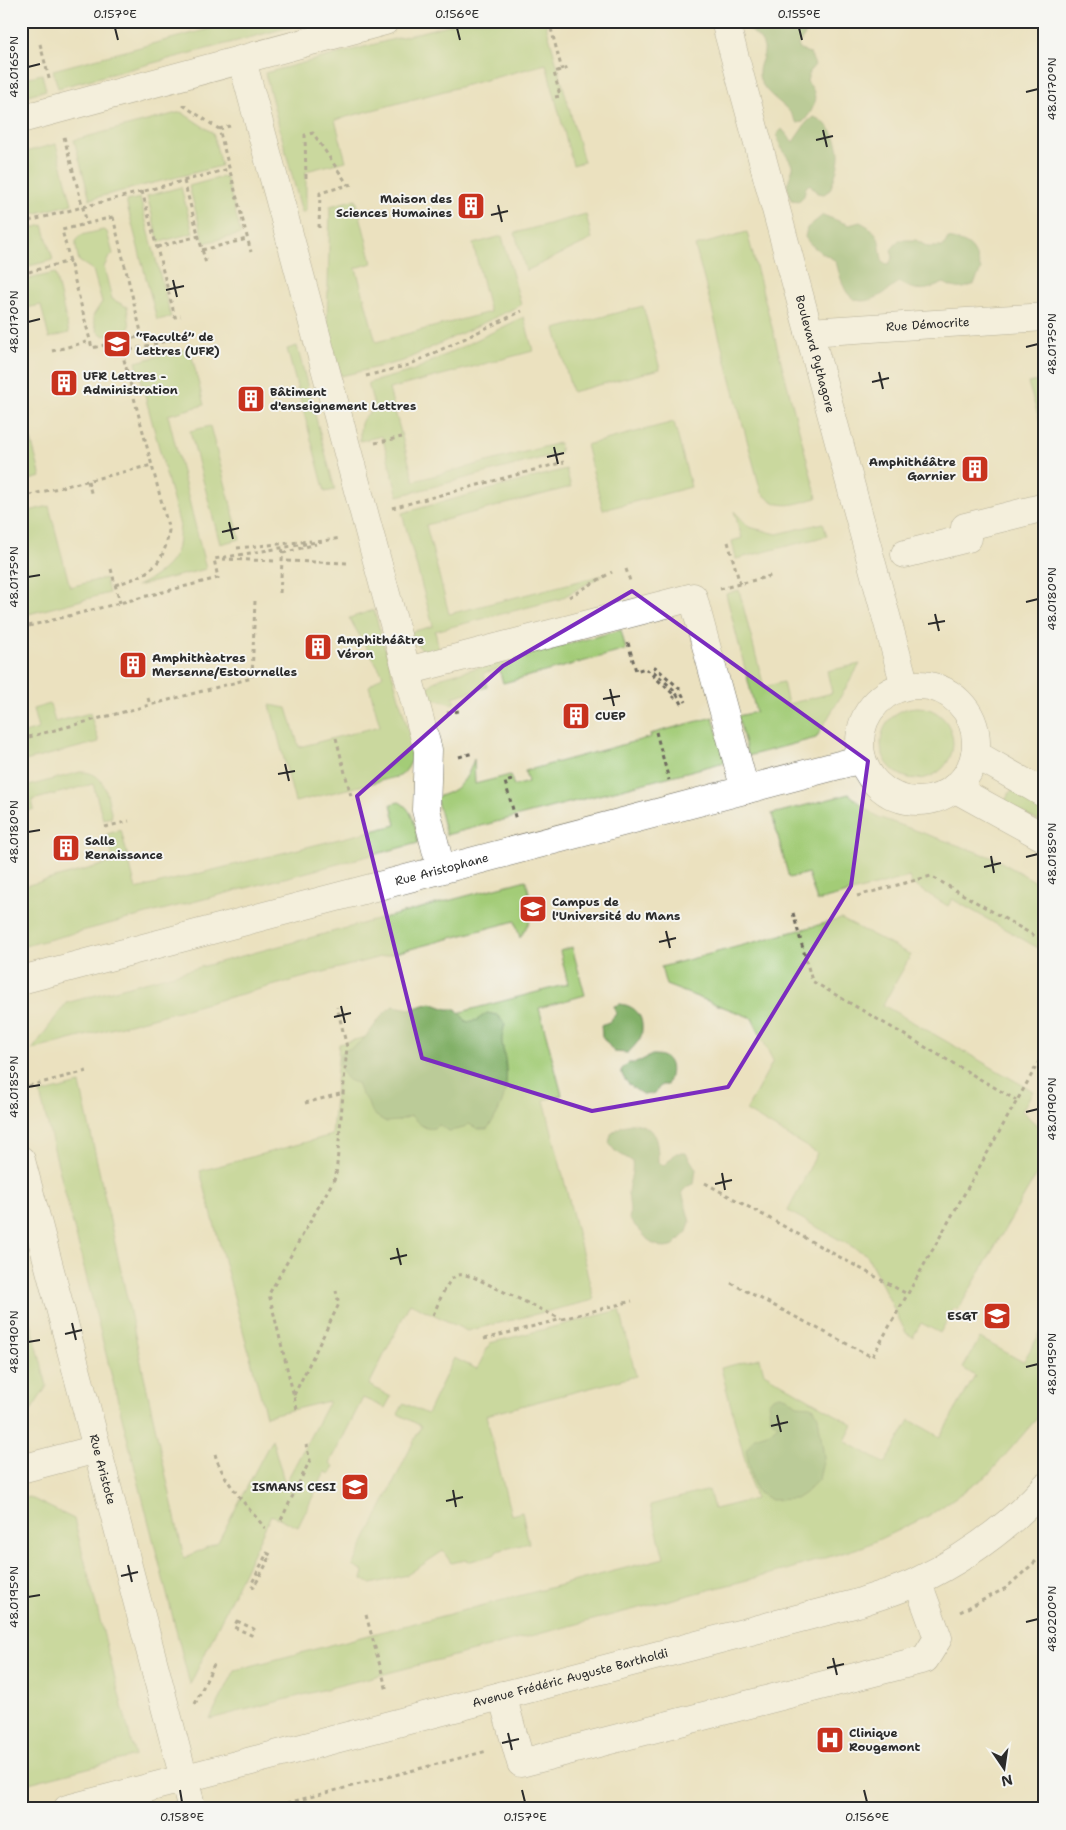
<svg xmlns="http://www.w3.org/2000/svg" width="1066" height="1830" font-family="'Shantell Sans',sans-serif">
<rect width="100%" height="100%" fill="#f6f6f2"/>
<filter id="ink" filterUnits="userSpaceOnUse"><feTurbulence type="fractalNoise" baseFrequency=".02" numOctaves="2"/><feDisplacementMap in="SourceGraphic" scale="10" xChannelSelector="R" yChannelSelector="G"/><feConvolveMatrix kernelMatrix="1 2 1 2 8 2 1 2 1" color-interpolation-filters="sRGB"/></filter>
<filter id="wash" filterUnits="userSpaceOnUse"><feTurbulence type="fractalNoise" baseFrequency=".0096" numOctaves="4" result="noise"/><feDisplacementMap in="SourceGraphic" scale="20" xChannelSelector="R" yChannelSelector="G"/><feGaussianBlur stdDeviation="1.12" result="paint"/><feColorMatrix in="noise" values="0 0 0 0 0 0 0 0 0 0 0 0 0 0 0 0 0 1.4 0 .05"/><feComposite in="paint" operator="in"/></filter>
<g filter="url(#wash)">
<rect width="100%" height="100%" fill="#ebe1bf"/>
<g fill="#a3cc77" stroke="#677c51">
<polygon points="239,21 313,21 58,88 53,70"/>
<polygon points="463,21 545,21 584,162 573,165 546,64 335,120 346,161 306,171 306,211 302,213 265,73"/>
<polygon points="42,74 46,90 21,97 21,79"/>
<polygon points="181,112 213,133 221,166 90,199 74,140"/>
<polygon points="56,144 72,204 21,217 21,153"/>
<polygon points="226,176 241,234 204,243 189,186"/>
<polygon points="181,187 193,233 159,242 147,196"/>
<polygon points="140,198 171,317 157,320 126,201"/>
<polygon points="356,199 372,263 356,268 376,342 490,312 473,244 502,236 521,305 403,361 341,376 327,327 330,206"/>
<polygon points="586,214 592,239 526,271 515,233"/>
<polygon points="43,225 53,260 21,268 21,231"/>
<path d="M103 230 107 232 113 254 108 259 104 267 112 299 127 307 130 327 127 330 104 336 97 331 93 316 102 302 93 270 79 261C72 232 76 237 103 230Z"/>
<path d="M747 232 817 498C793 504 780 512 761 492L695 246Z"/>
<polygon points="55,273 69,333 49,338 41,305 21,309 21,281"/>
<polygon points="643,306 660,369 572,392 555,329"/>
<path d="M524 317 533 351 389 389 414 481 559 443 561 453 398 496 382 436 360 441C360 424 359 419 375 409L368 383 412 371Z"/>
<polygon points="297,346 335,490 325,492 287,349"/>
<path d="M190 348 204 405 168 415 206 569 137 586C153 579 174 565 178 546 179 540 179 533 180 526L136 362Z"/>
<polygon points="1045,380 1045,437 1028,383"/>
<polygon points="21,402 41,477 21,482"/>
<polygon points="674,422 691,487 603,510 586,445"/>
<polygon points="210,426 240,539 220,544 190,431"/>
<path d="M566 469 571 487 426 525 449 614 603 575 560 599 435 631 440 655C426 654 414 647 411 632L433 626 402 513Z"/>
<polygon points="49,506 70,587 105,578 109,593 21,616 21,513"/>
<polygon points="734,511 749,527 777,534 823,523 827,536 736,559 732,541 742,538"/>
<polygon points="739,590 764,687 783,682 788,704 832,693 827,671 860,664 816,738 748,756 738,716 756,712 726,594"/>
<path d="M374 610 414 751C411 762 409 769 400 776L295 802 270 705 287 708 299 747 380 726 369 686 383 675 349 618Z"/>
<path d="M621 630 626 650 503 683 499 669 484 673 487 687 452 697 455 702 451 704 438 700H425C425 687 431 684 442 677Z"/>
<polygon points="50,704 55,722 90,713 99,742 21,762 21,734 38,729 33,709"/>
<circle cx="917" cy="743" r="36"/>
<path d="M713 717 725 762 446 835 436 797C459 791 467 780 474 759L475 784 510 775 514 786 528 782 525 771 651 737 650 734Z"/>
<path d="M80 772C107 771 107 797 112 817L103 819 93 784 32 800 34 809 21 813V788Z"/>
<polygon points="1014,786 1045,803 1045,825 1004,802"/>
<polygon points="849,794 875,816 994,858 1045,887 1045,952 952,899 948,906 912,884 909,877 817,901 808,873 789,878 772,814"/>
<path d="M399 802C414 809 415 828 418 843L21 947V887L114 862 107 834 121 830 136 889 396 825 391 804Z"/>
<polygon points="526,880 534,914 520,938 515,921 32,1050 66,1003"/>
<polygon points="841,919 911,955 883,1005 1033,1091 1022,1111 1045,1133 1045,1160 958,1310 954,1308 940,1333 921,1323 913,1337 906,1333 867,1255 788,1211 817,1153 746,1111 773,1061 752,1018 666,985 661,967"/>
<polygon points="572,947 585,995 539,1008 562,1095 544,1100 594,1300 467,1331 410,1303 369,1385 391,1397 385,1408 363,1398 330,1463 334,1466 330,1474 325,1472 298,1527 271,1515 190,1685 40,1094 80,1084 184,1558 218,1542 272,1439 285,1484 329,1401 266,1416 200,1171 332,1135 339,1044 568,984 560,951"/>
<polygon points="21,1284 47,1386 21,1426"/>
<polygon points="620,1310 636,1376 486,1415 511,1515 522,1512 529,1543 497,1551 494,1555 467,1562 466,1560 451,1563 443,1551 407,1575 371,1584 362,1579 364,1572 353,1566 421,1426 398,1414 404,1403 427,1414 454,1358 477,1369 490,1343"/>
<polygon points="1045,1325 1045,1407 1038,1417 989,1474 930,1515 865,1546 786,1570 210,1719 235,1670 664,1558 650,1505 709,1490 714,1509 755,1499 721,1368 760,1358 764,1373 853,1425 845,1441 885,1464 910,1420 940,1437 975,1376 963,1368 980,1338 1023,1362"/>
<polygon points="29,1497 74,1519 135,1756 21,1785 21,1499"/>
</g>
<g fill="#82b068" stroke="#566e4a">
<path d="M748 21H806L805 35 798 45 800 50 810 53 815 65 809 72 807 82C821 95 814 110 803 122L797 123C794 119 792 114 788 110 779 101 767 94 761 82 753 65 771 55 761 41 758 36 752 33 748 27Z"/>
<path d="M813 117C829 121 839 140 839 155 839 167 834 179 830 190L824 194 817 193 810 184 806 187 804 196 799 201 791 200 787 185 793 168C788 154 779 150 777 134L782 129 793 142 806 123Z"/>
<path d="M823 215 849 225 860 222C884 234 877 241 883 263L889 264 893 257 891 250 899 240H916L928 247H943L948 238C972 243 974 247 981 270L974 284C962 290 956 290 944 283 923 292 918 292 898 282 887 293 863 310 849 295 843 289 838 270 836 261 825 254 812 249 805 237L807 228Z"/>
<path d="M431 1003 447 1009H456L467 1022 477 1020 487 1013 497 1015 505 1024C500 1042 502 1042 505 1059 509 1087 504 1107 487 1129H478L469 1124 460 1129 449 1131 439 1125C428 1134 420 1124 411 1116L397 1121 386 1122 376 1116 370 1109 367 1100 361 1094 357 1083C353 1082 349 1081 346 1078 342 1073 337 1058 342 1052 345 1050 350 1049 353 1047 357 1045 362 1041 365 1037 376 1026 379 1015 393 1006L411 1009Z"/>
<path d="M620 1004C638 1006 645 1019 641 1036 639 1042 632 1048 628 1053L614 1052 602 1036 601 1025 609 1022 616 1014 614 1006Z"/>
<path d="M652 1055C672 1054 674 1069 667 1085H661L655 1093 644 1095C634 1089 623 1082 621 1070L628 1063H636Z"/>
<path d="M635 1123C657 1128 658 1142 658 1162L664 1166 676 1153H686L696 1169 694 1184 688 1186 682 1192 690 1222 687 1232 672 1247 664 1248 651 1243 629 1219C631 1211 629 1203 628 1194 628 1183 634 1174 632 1161L615 1151 609 1143 611 1134 622 1126Z"/>
<polygon points="780,1395 787,1397 797,1405 810,1406 814,1408 818,1416 824,1457 819,1479 805,1493 796,1499 771,1500 757,1492 752,1479 746,1450 755,1437 770,1432 778,1425 771,1419 768,1403 773,1397"/>
</g>
</g>
<g filter="url(#ink)">
<g fill="none" stroke-linecap="round" stroke-linejoin="round">
<defs>
<g id="minor">
<path id="s1" d="M725 21 905 686"/>
<polyline points="242,60 428,750 426,810 441,869"/>
<polyline points="21,119 385,21"/>
<path id="s2" d="M809 332 1045 317"/>
<polyline points="905,554 968,538 965,527 1045,507"/>
<polyline points="407,671 693,597 745,790"/>
<circle cx="918" cy="743" r="58"/>
<polyline points="975,754 1045,794"/>
<polyline points="954,788 1045,838"/>
<path id="s3" d="M21 980 862 759"/>
<path id="s4" d="M21 1160 192 1809"/>
<polyline points="21,1469 97,1449"/>
<polyline points="502,1695 521,1763 925,1659 938,1638 922,1594 915,1583"/>
<path id="s5" d="M67 1809 858 1603C877 1596 898 1591 916 1582 964 1559 1009 1527 1045 1487"/>
</g>
</defs>
<use href="#minor" stroke="#6e6b5f" stroke-width="29"/>
<g stroke="#6e6b5f" stroke-width="3" stroke-dasharray="4 4" stroke-linecap="butt">
<polyline points="549,21 562,70"/>
<polyline points="40,44 50,82"/>
<polyline points="555,97 560,96 554,72 568,68"/>
<polyline points="183,105 219,129 251,252"/>
<polyline points="219,129 230,126"/>
<polyline points="64,137 87,223"/>
<polyline points="306,178 305,135 313,133 348,185"/>
<polyline points="184,181 206,264"/>
<polyline points="142,191 175,317 181,316"/>
<polygon points="113,217 142,336 92,348 62,230"/>
<polyline points="21,223 229,169"/>
<polyline points="319,228 320,193 352,184"/>
<polyline points="157,247 199,236"/>
<polyline points="202,250 247,239"/>
<polyline points="21,274 70,261"/>
<polyline points="52,351 90,341"/>
<polyline points="122,352 186,336"/>
<polyline points="366,376 409,365 522,311"/>
<polyline points="375,443 402,437"/>
<polyline points="88,481 92,496"/>
<polyline points="21,497 152,465"/>
<polyline points="392,508 564,462"/>
<polyline points="728,542 740,584"/>
<polyline points="237,548 311,541"/>
<polyline points="283,553 316,544"/>
<polyline points="222,559 277,561"/>
<polyline points="287,561 349,563"/>
<polyline points="111,569 120,603"/>
<polyline points="626,569 630,581"/>
<path d="M115 585C148 575 164 567 169 530L119 341"/>
<polyline points="720,589 774,575"/>
<polyline points="569,597 612,572"/>
<polyline points="21,628 218,578 214,559 341,538"/>
<polyline points="628,643 636,671 645,668 672,693 675,696 673,698"/>
<polyline points="148,698 150,705"/>
<polyline points="682,704 675,691 652,670 655,667 679,688 686,702"/>
<polyline points="447,713 459,711"/>
<polyline points="656,732 669,780"/>
<polyline points="336,738 352,800"/>
<polyline points="21,739 252,678 255,600"/>
<polyline points="459,757 473,753"/>
<polyline points="512,780 505,782 516,820"/>
<polyline points="105,827 129,821"/>
<polyline points="857,896 931,876 1045,942"/>
<polyline points="793,913 812,981 1016,1100"/>
<polyline points="21,1088 87,1071"/>
<polyline points="305,1103 344,1093"/>
<polyline points="705,1183 907,1294"/>
<polyline points="731,1283 872,1357 1045,1051"/>
<path d="M433 1315C438 1305 447 1278 458 1275 463 1274 468 1276 473 1277L561 1319"/>
<polyline points="484,1339 632,1301"/>
<polyline points="294,1395 339,1304 336,1291"/>
<polyline points="297,1409 269,1294 336,1176 347,1047 337,1007"/>
<path d="M215 1454C222 1480 248 1507 265 1528"/>
<polyline points="281,1520 310,1460 306,1445"/>
<polygon points="267,1553 271,1555 254,1587 251,1585"/>
<polyline points="960,1612 1006,1588 1045,1553"/>
<polyline points="366,1615 387,1691"/>
<polygon points="237,1621 254,1629 251,1635 234,1627"/>
<polyline points="195,1704 215,1662"/>
<polyline points="264,1809 487,1751"/>
</g>
<use href="#minor" stroke="#fff" stroke-width="28"/>
<polyline stroke="#6e6b5f" stroke-width="3" stroke-dasharray="4 4" stroke-linecap="butt" points="280,593 283,545"/>
</g>
</g>
<path d="M0 0H1066V1830H0ZM632 591 868 761 851 886 728 1087 592 1111 422 1058 357 796 503 666Z" fill="#ebe1bf" fill-opacity=".55" fill-rule="evenodd"/>
<path fill="none" stroke="#7b2cbf" stroke-width="4" stroke-linejoin="round" d="M632 591 868 761 851 886 728 1087 592 1111 422 1058 357 796 503 666Z"/>
<path fill="none" stroke="#2b2b2b" stroke-width="2" d="M115 28 118 40M457 28 460 40M799 28 802 40M28 67 40 64M1026 92 1038 89M823 130 827 147M816 140 833 136M498 205 502 222M491 215 508 211M173 280 177 297M166 290 184 286M28 322 40 319M1026 347 1038 344M879 372 883 389M872 382 889 378M554 447 558 464M547 457 564 453M229 522 233 539M222 532 239 528M28 577 40 575M1026 602 1038 599M935 614 939 631M928 624 945 621M610 689 614 706M603 699 620 696M285 764 289 781M278 774 295 771M28 832 40 830M991 856 994 873M1026 857 1038 854M984 867 1001 863M666 931 670 948M659 942 676 938M341 1006 345 1023M334 1017 351 1013M28 1087 40 1085M1026 1112 1038 1109M722 1173 725 1190M715 1184 732 1180M397 1248 401 1265M390 1259 407 1255M72 1323 76 1340M65 1334 82 1330M28 1342 40 1340M1026 1367 1038 1364M777 1415 781 1432M771 1426 788 1422M453 1490 456 1507M446 1501 463 1497M128 1565 132 1582M121 1576 138 1572M28 1597 40 1595M1026 1622 1038 1619M833 1658 837 1675M827 1668 844 1664M508 1733 512 1750M502 1743 519 1739M180 1790 182 1802M522 1790 525 1802M864 1790 867 1802"/>
<defs>
<symbol id="building-square" viewBox="-11 -11 22 22"><rect x="-9" y="-9" width="18" height="18" rx="4" fill="#c8321e" stroke="#f6f6f2"/><path d="M-4-6H4V6H1V3H-1V6H-4ZM-2.5-4.3h1.7v1.8h-1.7ZM.8-4.3h1.7v1.8H.8ZM-2.5-1h1.7V.8h-1.7ZM.8-1h1.7V.8H.8Z" fill="#fff"/></symbol>
<symbol id="university-square" viewBox="-11 -11 22 22"><rect x="-9" y="-9" width="18" height="18" rx="4" fill="#c8321e" stroke="#f6f6f2"/><path d="M0-5L7-2L0 1L-7-2ZM-4 1L0 2.5L4 1V4Q0 6-4 4Z" fill="#fff"/></symbol>
<symbol id="hospital-square" viewBox="-11 -11 22 22"><rect x="-9" y="-9" width="18" height="18" rx="4" fill="#c8321e" stroke="#f6f6f2"/><path d="M-5-5h3v3.5h4V-5h3V5h-3V1.5h-4V5h-3Z" fill="#fff"/></symbol>
</defs>
<g fill-rule="evenodd">
<use href="#building-square" x="455" y="190" width="32" height="32"/>
<use href="#university-square" x="101" y="328" width="32" height="32"/>
<use href="#building-square" x="48" y="367" width="32" height="32"/>
<use href="#building-square" x="235" y="383" width="32" height="32"/>
<use href="#building-square" x="959" y="453" width="32" height="32"/>
<use href="#building-square" x="302" y="631" width="32" height="32"/>
<use href="#building-square" x="117" y="649" width="32" height="32"/>
<use href="#building-square" x="560" y="700" width="32" height="32"/>
<use href="#building-square" x="50" y="832" width="32" height="32"/>
<use href="#university-square" x="517" y="893" width="32" height="32"/>
<use href="#university-square" x="981" y="1300" width="32" height="32"/>
<use href="#university-square" x="339" y="1471" width="32" height="32"/>
<use href="#hospital-square" x="814" y="1724" width="32" height="32"/>
</g>
<g text-anchor="middle" stroke-width="4" stroke-linejoin="round" paint-order="stroke">
<g font-size="12" font-weight="bold" fill="#2b2b2b" stroke="#f6f6f2" text-anchor="start">
<text x="452" y="203" text-anchor="end">Maison des<tspan x="452" dy="14">Sciences Humaines</tspan></text>
<text x="136" y="341">“Faculté” de<tspan x="136" dy="14">Lettres (UFR)</tspan></text>
<text x="83" y="380">UFR Lettres -<tspan x="83" dy="14">Administration</tspan></text>
<text x="270" y="396">Bâtiment<tspan x="270" dy="14">d'enseignement Lettres</tspan></text>
<text x="956" y="466" text-anchor="end">Amphithéâtre<tspan x="956" dy="14">Garnier</tspan></text>
<text x="337" y="644">Amphithéâtre<tspan x="337" dy="14">Véron</tspan></text>
<text x="152" y="662">Amphithèatres<tspan x="152" dy="14">Mersenne/Estournelles</tspan></text>
<text x="595" y="720">CUEP</text>
<text x="85" y="845">Salle<tspan x="85" dy="14">Renaissance</tspan></text>
<text x="552" y="906">Campus de<tspan x="552" dy="14">l'Université du Mans</tspan></text>
<text x="978" y="1320" text-anchor="end">ESGT</text>
<text x="336" y="1491" text-anchor="end">ISMANS CESI</text>
<text x="849" y="1737">Clinique<tspan x="849" dy="14">Rougemont</tspan></text>
</g>
<g font-size="12" fill="#2b2b2b" stroke="#f6f6f2">
<text dy="4" stroke="none"><textPath href="#s2" startOffset="119">Rue Démocrite</textPath></text>
<text dy="4" stroke="none"><textPath href="#s1" startOffset="345">Boulevard Pythagore</textPath></text>
<text dy="4" stroke="none"><textPath href="#s3" startOffset="435">Rue Aristophane</textPath></text>
<text dy="4" stroke="none"><textPath href="#s4" startOffset="320">Rue Aristote</textPath></text>
<text dy="4" stroke="none"><textPath href="#s5" startOffset="520">Avenue Frédéric Auguste Bartholdi</textPath></text>
</g>
</g>
<rect width="1066" height="1830" fill="none" stroke="#f6f6f2" stroke-width="55"/>
<g transform="translate(1004 1768) rotate(167)" stroke="#f6f6f2" stroke-width="4" paint-order="stroke">
<path d="M0-4L9 19L0 12L-9 19Z" fill="#2b2b2b"/>
<text y="-8" font-size="14" font-weight="bold" text-anchor="middle" fill="#2b2b2b">N</text>
</g>
<rect x="28" y="28" width="1010" height="1774" fill="none" stroke="#2b2b2b" stroke-width="2"/>
<g font-size="12" text-anchor="middle" fill="#2b2b2b">
<text x="115" y="18">0.157°E</text>
<text x="457" y="18">0.156°E</text>
<text x="799" y="18">0.155°E</text>
<text transform="translate(14 67) rotate(-90)" y="4">48.0165°N</text>
<text transform="translate(1052 89) rotate(-90)" y="4">48.0170°N</text>
<text transform="translate(14 322) rotate(-90)" y="4">48.0170°N</text>
<text transform="translate(1052 344) rotate(-90)" y="4">48.0175°N</text>
<text transform="translate(14 577) rotate(-90)" y="4">48.0175°N</text>
<text transform="translate(1052 599) rotate(-90)" y="4">48.0180°N</text>
<text transform="translate(14 832) rotate(-90)" y="4">48.0180°N</text>
<text transform="translate(1052 854) rotate(-90)" y="4">48.0185°N</text>
<text transform="translate(14 1087) rotate(-90)" y="4">48.0185°N</text>
<text transform="translate(1052 1109) rotate(-90)" y="4">48.0190°N</text>
<text transform="translate(14 1342) rotate(-90)" y="4">48.0190°N</text>
<text transform="translate(1052 1364) rotate(-90)" y="4">48.0195°N</text>
<text transform="translate(14 1597) rotate(-90)" y="4">48.0195°N</text>
<text transform="translate(1052 1619) rotate(-90)" y="4">48.0200°N</text>
<text x="182" y="1821">0.158°E</text>
<text x="525" y="1821">0.157°E</text>
<text x="867" y="1821">0.156°E</text>
</g>
</svg>
